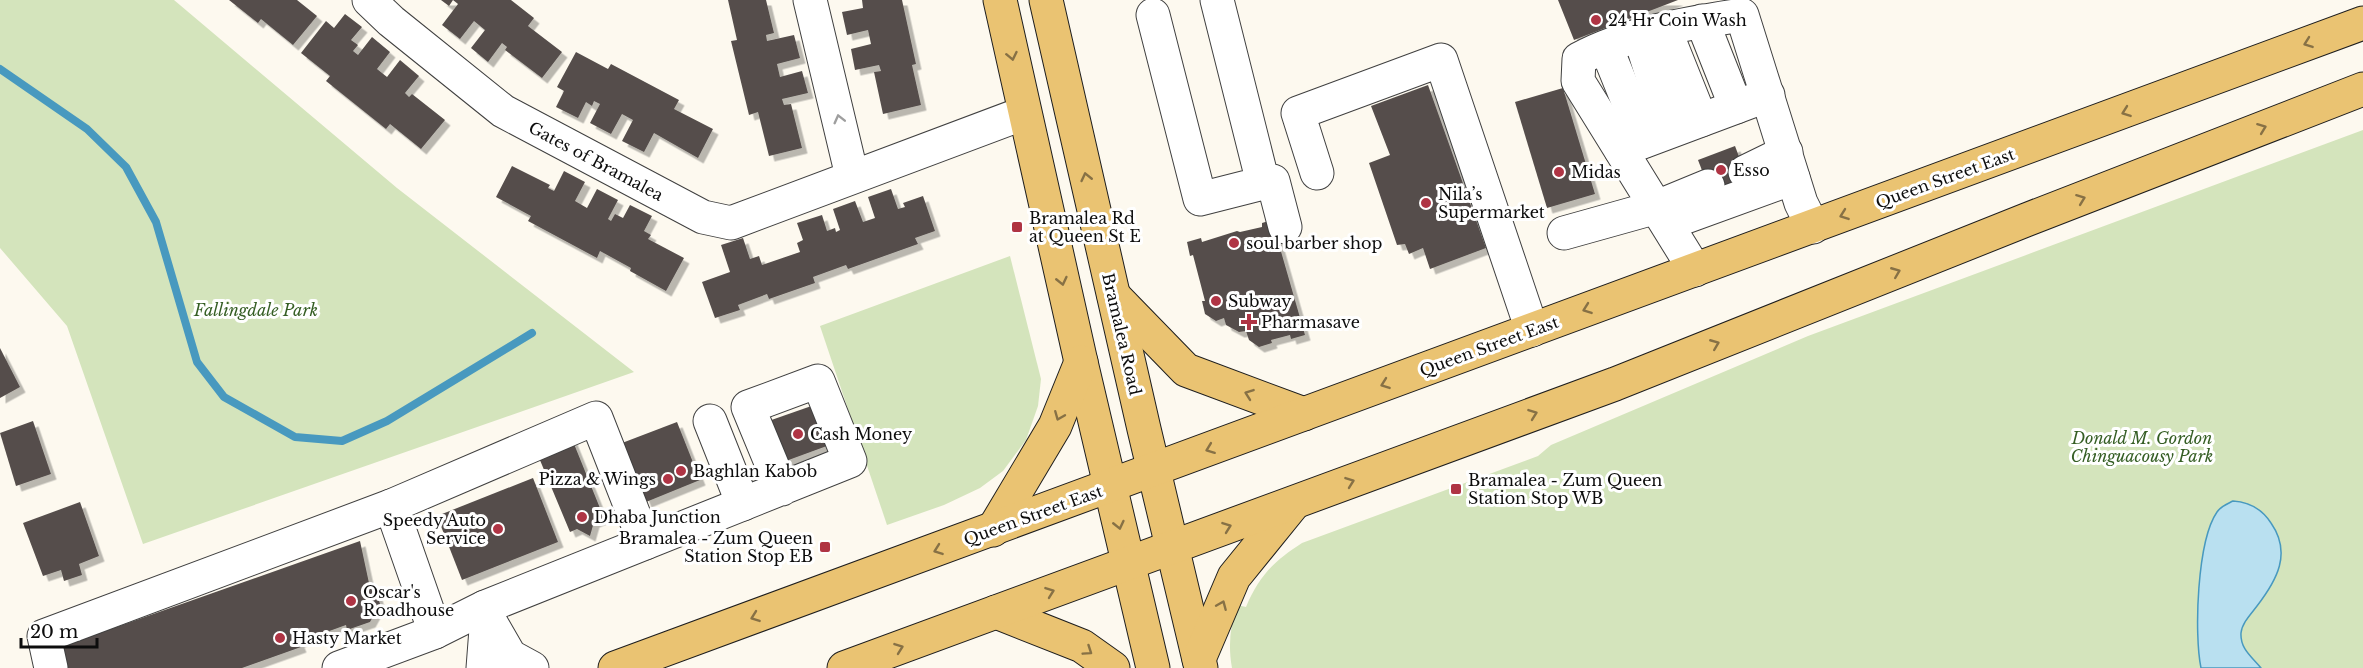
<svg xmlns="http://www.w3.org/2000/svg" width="2363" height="668" font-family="'Libre Baskerville',serif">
<defs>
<filter id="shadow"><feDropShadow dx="5.5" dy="5.5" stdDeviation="0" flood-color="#0004"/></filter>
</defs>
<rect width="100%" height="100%" fill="#fdf9ef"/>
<g fill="#d4e4bc">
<polygon points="0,0 174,0 397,188 634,372 143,544 67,326 0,248"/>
<path d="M2363 130V668H1232C1228 646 1230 626 1237 605L1246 607C1259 576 1274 561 1302 543L1538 456 1551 445 1808 336Z"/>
<polygon points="1010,256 1041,379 1038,406 1026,440 1003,471 980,488 944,505 887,525 820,326"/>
</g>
<path fill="#b9e0f0" stroke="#4899bf" stroke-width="1.5" d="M2233 501C2249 502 2262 509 2271 523 2292 553 2277 580 2257 606 2251 614 2242 623 2241 633 2240 649 2252 657 2261 668H2201C2194 634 2197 541 2217 512 2221 506 2227 504 2233 501Z"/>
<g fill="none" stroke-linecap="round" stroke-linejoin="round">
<polyline stroke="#4899bf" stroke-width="8" points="0,69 87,129 126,167 156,222 197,362 224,397 295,437 342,441 387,421 532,333"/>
</g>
<g fill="#554e4b" filter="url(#shadow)">
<polygon points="229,0 297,0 317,16 293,45 261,19 258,23"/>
<polygon points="441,0 511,0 534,18 528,26 562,52 542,78 505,50 507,47 502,43 488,62 471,48 485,30 474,21 460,39 442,25 458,4 453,0 449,6"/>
<polygon points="728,0 766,0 774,33 766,35 767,41 794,35 800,58 777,64 780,77 802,71 808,93 782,99 784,105 791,104 802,148 769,156 758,112 749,115 731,41 737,40"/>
<polygon points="862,0 902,0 916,64 912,65 921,105 883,114 874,72 881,71 879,65 855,70 851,49 871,44 868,30 847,35 842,12 863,8"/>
<polygon points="1558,0 1678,0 1574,40"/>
<polygon points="345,14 362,27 351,40 358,45 353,51 358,55 372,37 390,52 377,69 387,77 400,60 419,76 405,93 409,97 412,94 445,120 421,149 390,124 386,129 326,81 330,76 301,53 326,21 334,28"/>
<polygon points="576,52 608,69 611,64 679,100 674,109 713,129 698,158 654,133 644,152 622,141 633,120 622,114 611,134 590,123 600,104 594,101 592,106 586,102 578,118 556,107 564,91 557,87"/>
<polygon points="1428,85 1486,248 1430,269 1423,248 1409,254 1405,244 1397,245 1369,163 1390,155 1371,106"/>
<polygon points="1563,88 1595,194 1547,208 1515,102"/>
<polygon points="1735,146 1748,181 1711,194 1698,160"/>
<polygon points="512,166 550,185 548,188 554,191 564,171 585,182 575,201 587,208 597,189 618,200 608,219 611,221 615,214 623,218 630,205 652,216 644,231 651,235 648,239 684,258 666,291 630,271 631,268 600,251 597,258 528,221 531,216 496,197"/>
<polygon points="891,189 898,209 905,207 903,203 923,196 935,231 915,238 918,244 848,269 846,265 813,277 815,283 769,299 767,294 738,305 740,310 715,318 702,282 730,272 721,245 743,238 750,259 759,256 762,265 800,252 797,243 803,240 797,223 822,215 827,231 835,228 836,232 840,230 833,209 855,201 863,222 875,218 868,197"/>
<polygon points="1275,219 1276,234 1305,335 1291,339 1290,335 1271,340 1272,343 1259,347 1249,340 1246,331 1239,332 1226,325 1224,318 1216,321 1205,314 1202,301 1205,301 1193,255 1190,256 1187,242 1201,238 1202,242 1237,231 1240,232 1262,227 1262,223"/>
<polygon points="0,348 20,387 0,398"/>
<polygon points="820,403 835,443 775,465 760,424"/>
<polygon points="33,421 51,474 16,486 0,433"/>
<polygon points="677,422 700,480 646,502 622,443"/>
<polygon points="572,439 604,518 594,522 590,536 577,529 570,532 537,453"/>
<polygon points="533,478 558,542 462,580 437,516"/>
<polygon points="80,502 99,556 79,564 82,575 64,581 61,570 43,576 23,523"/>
<polygon points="360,541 369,583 373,582 380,604 370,622 347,630 346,625 299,642 301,647 242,668 64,668 57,648"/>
</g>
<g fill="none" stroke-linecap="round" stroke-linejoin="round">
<defs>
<g id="minor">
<polyline points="369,0 391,21 503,111 703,217 731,223 1024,113"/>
<polyline points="810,0 852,176"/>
<polyline points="1153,15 1200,199 1263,183 1217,0"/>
<polyline points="1702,21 1736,107"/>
<polyline points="1665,30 1701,120"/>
<polyline points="1640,37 1670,131"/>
<polyline points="1606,47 1644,141"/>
<polyline points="1621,150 1768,95"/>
<polyline points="1745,172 1786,152"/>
<polyline points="1317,173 1298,113 1441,60 1532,330"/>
<polyline points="1263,183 1273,181 1285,227"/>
<polyline points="1680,219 1793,178"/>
<polyline points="1564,233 1657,207 1708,186"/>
<path d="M1695 270 1578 81 1579 59C1627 33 1689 23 1742 15L1801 203 1813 227"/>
<polyline points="710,421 743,504"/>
<polyline points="391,506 596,418 645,543"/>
<polyline points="485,607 487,616 510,656 532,668"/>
<polyline points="51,668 44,636 391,506 435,632"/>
<polyline points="339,668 435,632 485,607 850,461 818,381 748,407 782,489"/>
<polyline points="483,668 487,616"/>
</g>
<g id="major">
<polyline points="1000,0 1081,362 1153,668"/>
<polyline points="1046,0 1144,429 1201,668"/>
<polyline points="1114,296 1186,370 1304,414"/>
<polyline points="993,530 1055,426 1081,362"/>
<polyline points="996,612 1082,646 1113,668"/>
<polyline points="1199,659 1234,577 1294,503"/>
<polyline points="615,668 2363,23"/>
<polyline points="844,668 1615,384 2026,220 2363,89"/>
</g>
</defs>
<use href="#minor" stroke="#404040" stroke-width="35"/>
<use href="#major" stroke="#1e1e1e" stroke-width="35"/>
<use href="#minor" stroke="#fff" stroke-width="33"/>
<use href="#major" stroke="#eac372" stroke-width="33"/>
</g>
<defs><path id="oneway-chevron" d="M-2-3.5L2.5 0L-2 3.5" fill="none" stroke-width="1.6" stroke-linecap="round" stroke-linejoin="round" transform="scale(1.5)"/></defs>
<g stroke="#877145">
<use href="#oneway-chevron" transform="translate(2308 43) rotate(160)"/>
<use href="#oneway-chevron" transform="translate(1012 56) rotate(78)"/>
<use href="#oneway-chevron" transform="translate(2126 112) rotate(160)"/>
<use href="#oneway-chevron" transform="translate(2262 128) rotate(-21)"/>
<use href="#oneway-chevron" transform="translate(1086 177) rotate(-103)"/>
<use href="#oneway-chevron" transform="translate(2081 199) rotate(-21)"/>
<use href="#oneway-chevron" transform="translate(1844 215) rotate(160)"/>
<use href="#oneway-chevron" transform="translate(1896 272) rotate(-22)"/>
<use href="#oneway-chevron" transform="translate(1062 281) rotate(77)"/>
<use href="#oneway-chevron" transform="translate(1587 309) rotate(160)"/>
<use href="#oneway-chevron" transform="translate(1715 344) rotate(-22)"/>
<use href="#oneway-chevron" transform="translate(1385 384) rotate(160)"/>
<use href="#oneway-chevron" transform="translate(1249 394) rotate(-160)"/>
<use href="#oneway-chevron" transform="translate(1533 414) rotate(-20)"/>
<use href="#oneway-chevron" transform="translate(1059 416) rotate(112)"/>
<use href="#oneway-chevron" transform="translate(1210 449) rotate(159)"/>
<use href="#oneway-chevron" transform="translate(1350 482) rotate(-20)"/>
<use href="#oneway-chevron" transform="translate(1119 525) rotate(77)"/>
<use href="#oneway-chevron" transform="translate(1227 527) rotate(-20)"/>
<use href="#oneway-chevron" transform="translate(938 550) rotate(160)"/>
<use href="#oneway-chevron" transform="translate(1050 592) rotate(-20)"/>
<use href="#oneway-chevron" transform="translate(1222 605) rotate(-67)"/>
<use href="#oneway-chevron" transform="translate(755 617) rotate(160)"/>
<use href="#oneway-chevron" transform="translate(899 648) rotate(-20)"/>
<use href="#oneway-chevron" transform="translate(1088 651) rotate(34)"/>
</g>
<use stroke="#9e9e9e" href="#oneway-chevron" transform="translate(839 119) rotate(-104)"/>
<g fill="#af3444" stroke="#fff" stroke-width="2">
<circle cx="1596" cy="20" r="6"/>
<circle cx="1721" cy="170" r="6"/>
<circle cx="1559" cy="172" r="6"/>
<circle cx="1426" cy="203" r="6"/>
<rect x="1011" y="221" width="12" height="12" rx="3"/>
<circle cx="1234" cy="243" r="6"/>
<circle cx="1216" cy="301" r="6"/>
<path d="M1246 313h6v6h6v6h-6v6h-6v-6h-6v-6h6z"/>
<circle cx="798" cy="434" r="6"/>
<circle cx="681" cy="471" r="6"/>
<circle cx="668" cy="479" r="6"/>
<rect x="1450" y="483" width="12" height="12" rx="3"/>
<circle cx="582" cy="517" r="6"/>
<circle cx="498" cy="529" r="6"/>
<rect x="819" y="541" width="12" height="12" rx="3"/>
<circle cx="351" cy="601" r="6"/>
<circle cx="280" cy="638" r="6"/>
</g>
<g text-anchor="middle" stroke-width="6" stroke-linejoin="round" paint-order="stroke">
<g font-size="16" fill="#0d0d0d" stroke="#fff" text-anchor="start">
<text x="1608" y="26">24 Hr Coin Wash</text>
<text x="1733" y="176">Esso</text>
<text x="1571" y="178">Midas</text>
<text x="1438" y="200">Nila’s<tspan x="1438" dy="18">Supermarket</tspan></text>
<text x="1029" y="224">Bramalea Rd<tspan x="1029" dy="18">at Queen St E</tspan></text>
<text x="1246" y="249">soul barber shop</text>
<text x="1228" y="307">Subway</text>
<text x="1261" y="328">Pharmasave</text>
<text x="810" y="440">Cash Money</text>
<text x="693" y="477">Baghlan Kabob</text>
<text x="656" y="485" text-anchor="end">Pizza &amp; Wings</text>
<text x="1468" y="486">Bramalea - Zum Queen<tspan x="1468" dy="18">Station Stop WB</tspan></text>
<text x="594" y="523">Dhaba Junction</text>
<text x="486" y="526" text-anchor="end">Speedy Auto<tspan x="486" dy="18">Service</tspan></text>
<text x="813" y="544" text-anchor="end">Bramalea - Zum Queen<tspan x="813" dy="18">Station Stop EB</tspan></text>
<text x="363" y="598">Oscar's<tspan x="363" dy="18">Roadhouse</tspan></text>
<text x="292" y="644">Hasty Market</text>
</g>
<g font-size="16" fill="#0d0d0d" stroke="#fff">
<text transform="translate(596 161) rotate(28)" y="6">Gates of Bramalea</text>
<text transform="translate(1945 178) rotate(-20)" y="6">Queen Street East</text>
<text transform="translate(1122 334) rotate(77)" y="6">Bramalea Road</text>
<text transform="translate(1489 346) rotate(-20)" y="6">Queen Street East</text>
<text transform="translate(1033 515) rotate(-20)" y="6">Queen Street East</text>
</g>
<g font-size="16" font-style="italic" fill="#355e24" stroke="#fff">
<text x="256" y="316">Fallingdale Park</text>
<text x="2142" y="444">Donald M. Gordon<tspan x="2142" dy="18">Chinguacousy Park</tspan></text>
</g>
</g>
<path d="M21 638v9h76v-9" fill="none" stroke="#0d0d0d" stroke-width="3"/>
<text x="30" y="638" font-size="18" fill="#0d0d0d" stroke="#ffffff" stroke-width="4.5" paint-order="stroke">20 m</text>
</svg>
